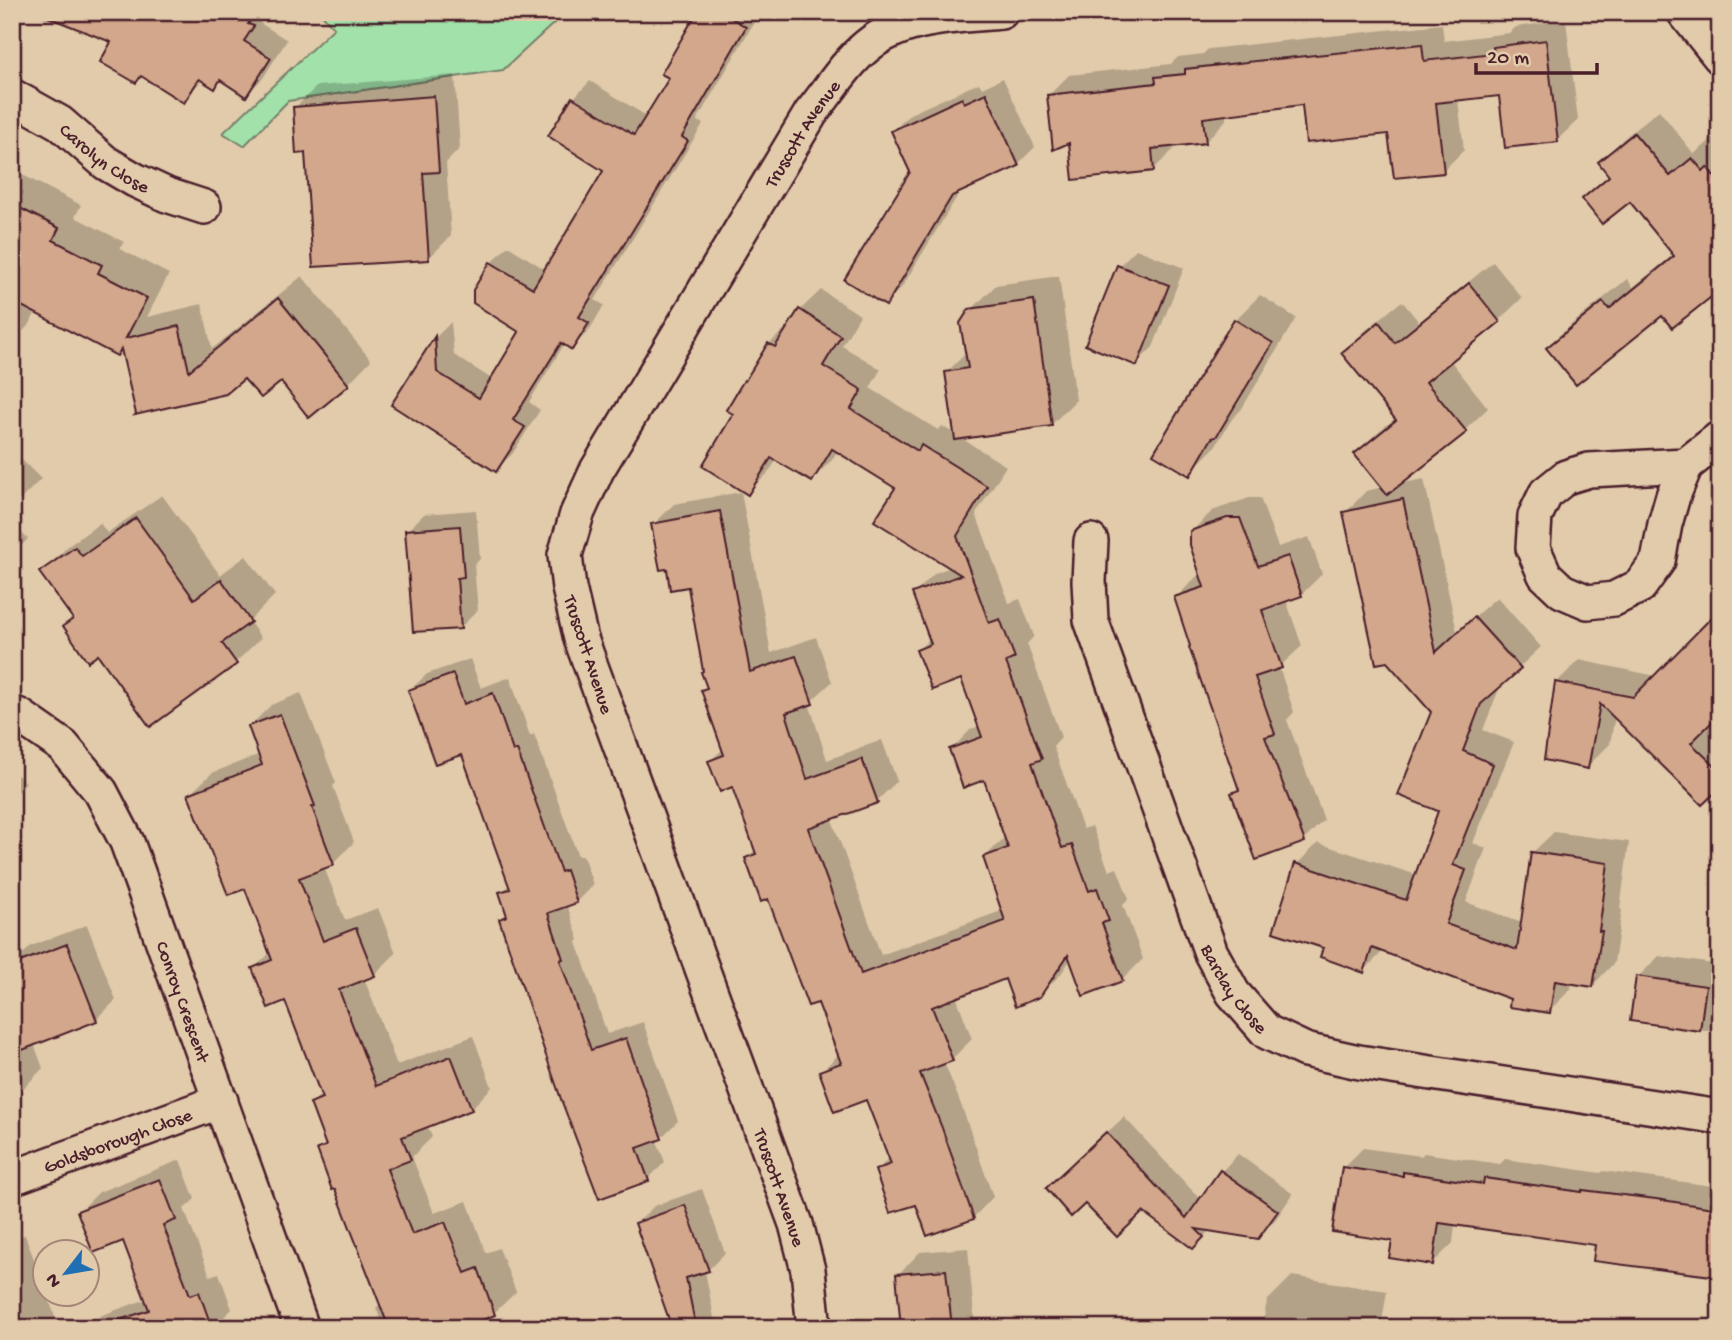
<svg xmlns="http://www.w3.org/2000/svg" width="1732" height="1340" font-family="'Gochi Hand',sans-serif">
<rect width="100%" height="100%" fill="#e1cbab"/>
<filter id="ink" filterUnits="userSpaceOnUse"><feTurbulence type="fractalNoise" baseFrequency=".0143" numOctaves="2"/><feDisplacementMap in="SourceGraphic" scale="14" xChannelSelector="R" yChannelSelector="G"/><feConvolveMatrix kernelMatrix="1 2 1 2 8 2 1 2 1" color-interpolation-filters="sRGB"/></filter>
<g filter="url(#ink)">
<polygon fill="#a2e1aa" stroke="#76806a" stroke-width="2" points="320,12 566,12 503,70 288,101 244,146 223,133 334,28"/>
<g fill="#0003">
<polygon points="41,12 267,12 260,23 287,40 263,78 246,95 222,80 215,86 203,79 183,101 143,75 136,81 114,42"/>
<polygon points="699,12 760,12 697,120 703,124 595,300 604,305 589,331 572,347 565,343 529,402 540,410 513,453 496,470 393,405 436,337 451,322 454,355 492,379 522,331 491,263 508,246 546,270 606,171 550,136 574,98 590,81 648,117 672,78"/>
<polygon points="1566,20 1578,120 1557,140 1500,94 1458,99 1464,150 1443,171 1390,132 1303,103 1226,113 1226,120 1206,141 1174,145 1174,149 1154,169 1070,140 1048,96 1069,75 1171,64 1178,57 1203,54 1208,49 1442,24 1444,41 1509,33 1516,27"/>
<polygon points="455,75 460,148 446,163 451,236 429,258 307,152 295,108 317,86"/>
<polygon points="1003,78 1035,147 1018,164 961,190 902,287 885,304 912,172 893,131 910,114 979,83 982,88"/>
<polygon points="1659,110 1694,154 1716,136 1720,140 1720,288 1663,313 1548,348 1572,324 1627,279 1633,287 1674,254 1630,200 1584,199 1610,174 1600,162 1623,139"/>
<polygon points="12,166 15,171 81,205 75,217 124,242 120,249 169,274 147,317 202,304 212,349 302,276 371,360 348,384 310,416 281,379 244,376 225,392 122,348 117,353 36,311 30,324 12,342"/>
<polygon points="1136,249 1184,268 1153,347 1136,364 1119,266"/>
<polygon points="1493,262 1522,298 1499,320 1450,360 1488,408 1465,430 1398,484 1424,479 1457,632 1497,597 1541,647 1501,684 1483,730 1514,742 1473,843 1486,848 1466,902 1522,923 1532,853 1554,832 1629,842 1620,909 1622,910 1614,963 1593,985 1572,982 1571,989 1549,1011 1384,950 1364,971 1325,947 1297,864 1318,843 1417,875 1441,810 1433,712 1345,513 1366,491 1383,487 1356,454 1379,431 1396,418 1344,353 1366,330 1402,301 1419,322"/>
<polygon points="1059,276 1076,400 1051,425 961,438 1006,466 976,514 1009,603 1020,599 1034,636 1027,644 1061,737 1053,746 1083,829 1092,826 1109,871 1117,868 1129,899 1123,905 1143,959 1122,980 1071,959 1060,975 1039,996 1006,977 956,996 972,1039 952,1059 944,1062 962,1107 993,1197 973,1218 917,1203 877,1170 890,1157 867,1098 821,1072 839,1054 819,1000 769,897 747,858 756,849 733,785 710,761 724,748 703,690 708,686 689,585 668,567 653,525 674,504 741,492 771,653 816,637 832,682 809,703 827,760 882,740 897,781 877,801 831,817 881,955 1004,910 985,857 1006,836 985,778 951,750 971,729 980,726 962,676 918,650 931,637 914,594 935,573 951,567 897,488 838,450 832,460 812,480 777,459 769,472 748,493 736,414 769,344 790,324 791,325 800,310 821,290 860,315 842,346 881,369 870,388 938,430 942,426 956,435 947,372 967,352 971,310 996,285"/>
<polygon points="1260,295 1296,318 1241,410 1232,419 1214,448 1189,473 1235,320"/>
<polygon points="12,450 41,479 12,508"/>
<polygon points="162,495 220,575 246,556 275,595 249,621 261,638 236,662 98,652 65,626 74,617 42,572 67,547 100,523 107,533"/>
<polygon points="1249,498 1260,498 1278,547 1309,537 1322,574 1301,595 1286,600 1302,646 1279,667 1294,712 1287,720 1324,820 1304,840 1233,793 1240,786 1176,598 1196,577 1202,575 1191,532 1212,511"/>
<polygon points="476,510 480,559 474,565 478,610 461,627 407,531 424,514"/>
<polygon points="12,524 28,539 12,555"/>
<polygon points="1720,608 1720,712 1712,720 1720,727 1720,785 1615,716 1610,744 1587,767 1557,682 1579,660 1656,676 1699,633"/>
<polygon points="470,659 481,688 510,677 530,736 534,734 578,856 583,855 593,885 576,902 567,905 579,940 577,942 607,1034 643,1022 678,1121 661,1138 656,1139 665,1162 648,1179 501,920 508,913 501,893 510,884 463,753 410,690 427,674"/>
<polygon points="301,693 336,783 333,786 354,842 333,864 324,867 345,920 378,908 396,953 374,975 364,978 397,1065 473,1036 492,1087 471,1109 427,1125 432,1137 412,1157 434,1213 467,1201 486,1253 499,1248 516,1292 494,1313 486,1317 490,1328 384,1328 376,1308 381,1303 336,1187 319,1150 327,1142 312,1103 322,1093 286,999 254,968 271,952 246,887 190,794 212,773 260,754 250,726 271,705"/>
<polygon points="12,771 26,782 12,799"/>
<polygon points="87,925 116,1000 96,1020 34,1044 43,1068 23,1089 12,1093 12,965 31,946"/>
<polygon points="1659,956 1720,965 1720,1032 1632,1020 1638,977"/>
<polygon points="1124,1117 1201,1200 1222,1171 1238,1154 1293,1194 1275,1220 1258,1237 1210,1230 1193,1247 1143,1210 1086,1201 1065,1171"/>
<polygon points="1363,1148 1421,1156 1424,1153 1500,1164 1505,1159 1601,1173 1603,1171 1720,1187 1720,1278 1690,1274 1691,1271 1597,1244 1455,1224 1453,1243 1433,1263 1394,1240 1343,1168"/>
<polygon points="180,1160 195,1199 184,1209 210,1276 219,1273 232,1309 219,1322 222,1328 89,1328 102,1315 147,1299 124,1239 79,1212 99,1192"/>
<polygon points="702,1189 725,1253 708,1270 705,1271 716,1328 674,1328 637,1223 654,1206"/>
<polygon points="25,1235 46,1291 46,1294 47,1294 59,1328 12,1328 12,1239"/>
<polygon points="968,1248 975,1328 903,1328 898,1275 920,1252"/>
<polygon points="1292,1276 1387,1291 1381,1328 1262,1328 1267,1301"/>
</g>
<g fill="#d2a78b" stroke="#4a1f2b" stroke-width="2">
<polygon points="40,12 256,12 248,24 254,26 244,41 271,58 246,97 220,80 215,89 199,79 184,103 141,76 136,83 100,62 111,42 40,14"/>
<polygon points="697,12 722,12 746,27 682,137 688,141 579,317 589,323 572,350 561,343 513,420 525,427 496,472 391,405 435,336 437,372 479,398 519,332 473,303 473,290 490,262 533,288 603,171 548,136 572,97 634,135 669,78 661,74"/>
<polygon points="1546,40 1558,142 1505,148 1499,96 1436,103 1444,173 1394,178 1388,134 1306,143 1302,105 1203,118 1206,143 1152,149 1154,171 1073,180 1069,143 1053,150 1047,95 1156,83 1155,77 1185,74 1185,69 1256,61 1422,44 1424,61 1494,53 1493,47"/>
<polygon points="986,93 1019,166 952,196 886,306 844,280 910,172 891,131 962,98 964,103"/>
<polygon points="434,96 439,172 423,173 429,260 313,267 305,153 296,154 293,107"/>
<polygon points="1634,133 1670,176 1692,158 1703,171 1707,167 1720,184 1720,290 1672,328 1662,316 1576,385 1546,348 1603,302 1609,309 1674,256 1630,202 1602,224 1582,199 1609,176 1598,162"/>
<polygon points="12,204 59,228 53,240 102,265 98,273 147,298 126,338 179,326 189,371 278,298 349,385 309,418 281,382 261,398 244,379 226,394 135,415 136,414 121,349 117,356 12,301"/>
<polygon points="1117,265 1169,285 1137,366 1085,345"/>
<polygon points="1469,283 1500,322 1426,382 1467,432 1387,495 1354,454 1396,420 1341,353 1379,322 1395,343"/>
<polygon points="1034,300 1052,426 955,440 945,372 968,368 960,323 969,309"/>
<polygon points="799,309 841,336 823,366 862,390 851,409 918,451 921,445 987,486 957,536 989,623 1000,619 1015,658 1006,662 1042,759 1032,763 1062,848 1072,845 1089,891 1097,888 1109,921 1102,923 1123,981 1083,996 1068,955 1040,997 1015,1007 1005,979 932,1007 953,1061 920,1073 942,1128 974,1219 927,1236 916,1205 890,1213 875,1170 891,1164 866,1100 834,1112 819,1071 841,1063 818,1003 808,1006 768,899 761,902 745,858 756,854 732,787 720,792 708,761 724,755 701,690 707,688 701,672 703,671 688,587 670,590 667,569 660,570 651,524 720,511 750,672 796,656 813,704 786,713 807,779 862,759 878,803 808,828 861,974 1005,921 983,857 1008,848 984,780 963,788 949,749 982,737 961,679 932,690 916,650 931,644 912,593 961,575 874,521 895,488 832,449 812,482 771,458 748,495 702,466 733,414 726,410 744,380 745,381 768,343 775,347"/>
<polygon points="1234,319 1273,343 1216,437 1212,438 1190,476 1153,454"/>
<polygon points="1403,499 1436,652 1474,617 1521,669 1481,704 1463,751 1493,764 1453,865 1466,870 1446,924 1517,950 1531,852 1608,863 1599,931 1602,931 1593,987 1555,981 1550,1013 1509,1007 1510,999 1372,948 1364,973 1320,957 1323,948 1273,932 1295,863 1406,900 1438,811 1398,795 1431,712 1387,662 1376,664 1343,512"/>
<polygon points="136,518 194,599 221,579 251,622 222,643 237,664 150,727 98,655 88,662 63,626 73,619 39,572 75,547 82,556"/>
<polygon points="1227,518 1240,518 1258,566 1288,556 1302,596 1262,610 1282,668 1255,677 1275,734 1265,737 1305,842 1256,860 1231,793 1239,790 1189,647 1190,646 1174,597 1204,587 1190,545 1190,531"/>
<polygon points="460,526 464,577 457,578 461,629 413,632 405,530"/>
<polygon points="1720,609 1720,714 1691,743 1720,771 1720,788 1702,805 1600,704 1588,769 1544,760 1555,682 1633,697"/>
<polygon points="453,674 464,704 493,693 513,751 517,750 561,872 566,870 577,903 548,913 563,959 560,960 591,1050 626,1038 662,1139 637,1148 649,1181 599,1199 562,1102 499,919 507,916 499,892 510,889 462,755 435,764 408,690"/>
<polygon points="280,714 315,806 312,807 334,865 299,878 323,941 356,928 375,976 339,990 376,1086 451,1056 472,1110 402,1137 411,1160 387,1169 412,1234 445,1222 465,1273 478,1268 495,1315 463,1328 389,1328 335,1189 332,1190 317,1149 326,1146 310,1103 322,1098 285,1001 268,1008 252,968 272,960 245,889 228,895 188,794 262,765 248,726"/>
<polygon points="67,944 97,1021 12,1054 12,965"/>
<polygon points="1636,976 1706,986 1700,1031 1630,1021"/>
<polygon points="1106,1132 1186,1218 1220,1170 1278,1211 1258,1239 1196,1229 1204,1237 1193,1249 1143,1212 1117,1237 1085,1204 1071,1217 1046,1188"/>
<polygon points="1342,1167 1403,1176 1403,1172 1483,1184 1484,1178 1582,1192 1582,1190 1656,1199 1720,1209 1720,1277 1593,1261 1595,1245 1439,1223 1433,1265 1389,1258 1392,1241 1332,1232"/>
<polygon points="160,1179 176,1220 163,1225 190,1295 199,1292 212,1328 112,1328 111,1323 149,1310 123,1241 93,1253 77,1211"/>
<polygon points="685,1205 709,1271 686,1278 696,1328 672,1328 635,1223"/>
<polygon points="946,1270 952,1328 901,1328 896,1274"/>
</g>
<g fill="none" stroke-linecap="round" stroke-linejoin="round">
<defs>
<g id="street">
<polyline points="1684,12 1720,57"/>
<path id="s1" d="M12 96 60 123 106 163 135 180 167 195 204 207"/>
<polyline points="1686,465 1589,470 1566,477 1546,493 1535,516 1533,548 1545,575 1562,591 1588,602 1614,599 1640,586 1658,561 1665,524 1673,496 1686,465 1720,438"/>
<path id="s2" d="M1091 541 1089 581 1091 620 1211 953 1233 993 1267 1032 1305 1050 1359 1062 1720 1117"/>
<path id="s3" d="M12 713 20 716 63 746 101 792 127 842 302 1328"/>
<path id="s4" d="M12 1178 221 1101"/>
<path id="s5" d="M814 1328 808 1270 796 1224 581 639 569 588 565 555 577 514 597 470 811 113C829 91 845 64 867 46 903 16 957 16 1001 12"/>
</g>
</defs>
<use href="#street" stroke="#4a1f2b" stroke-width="38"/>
<use href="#street" stroke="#e1cbab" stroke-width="33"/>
</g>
</g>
<g text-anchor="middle" stroke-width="5" stroke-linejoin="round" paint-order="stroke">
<g font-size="19" fill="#4a1f2b" stroke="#e1cbab">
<text dy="7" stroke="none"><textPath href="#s5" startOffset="1300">Truscott Avenue</textPath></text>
<text dy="7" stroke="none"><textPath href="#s1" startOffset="112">Carolyn Close</textPath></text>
<text transform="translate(590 654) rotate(72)" y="7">Truscott Avenue</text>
<text dy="7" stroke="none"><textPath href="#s2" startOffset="476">Barclay Close</textPath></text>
<text dy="7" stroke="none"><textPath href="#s3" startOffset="346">Conroy Crescent</textPath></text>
<text dy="7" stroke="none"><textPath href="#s4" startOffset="112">Goldsborough Close</textPath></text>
<text transform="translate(781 1187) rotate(71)" y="7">Truscott Avenue</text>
</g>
</g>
<rect width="1732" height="1340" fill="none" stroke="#e1cbab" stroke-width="42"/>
<rect x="21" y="21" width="1690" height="1298" fill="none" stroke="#4a1f2b" stroke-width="2.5" filter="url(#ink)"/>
<g transform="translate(66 1273) rotate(239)"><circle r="33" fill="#e1cbab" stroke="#a58678" stroke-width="2"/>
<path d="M0-5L12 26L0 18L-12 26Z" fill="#1f6fb2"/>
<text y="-10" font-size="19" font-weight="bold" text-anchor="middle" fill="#4a1f2b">N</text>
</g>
<path d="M1476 63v10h121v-10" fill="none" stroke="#4a1f2b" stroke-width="3.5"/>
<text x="1487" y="63" font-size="21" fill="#4a1f2b" stroke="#e1cbab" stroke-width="5" paint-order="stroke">20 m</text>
</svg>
